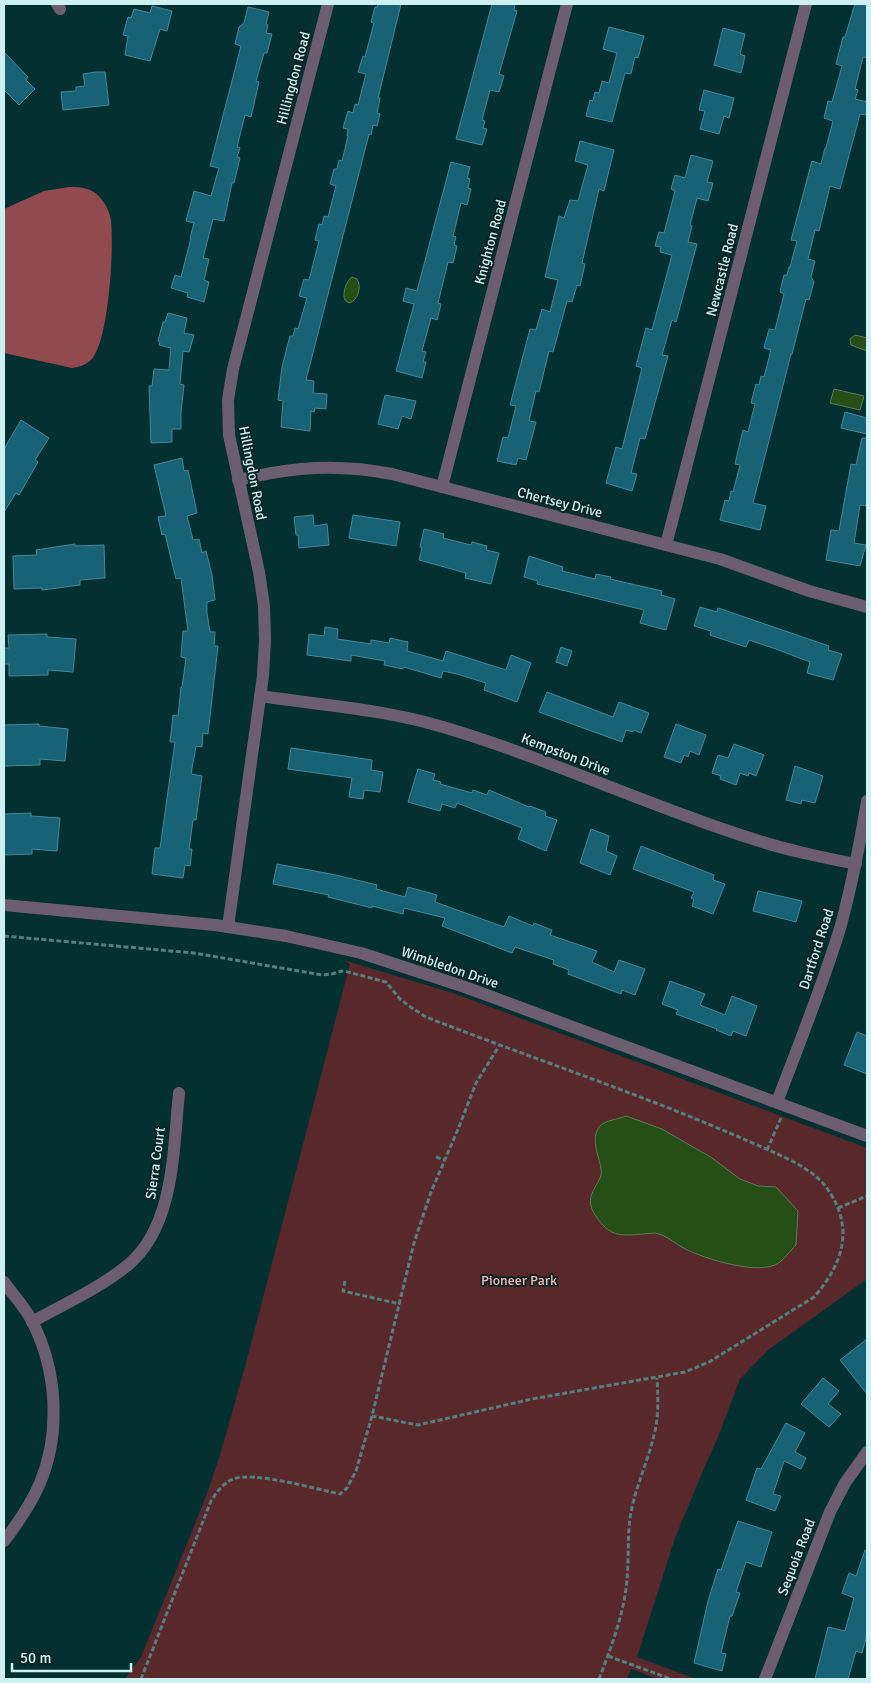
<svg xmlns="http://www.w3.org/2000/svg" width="871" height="1683" font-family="Signika,sans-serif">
<rect width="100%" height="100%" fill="#053031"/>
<polygon fill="#58282b" points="343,960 453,993 867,1148 867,1279 768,1350 740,1379 718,1437 702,1473 675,1538 637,1657 696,1679 658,1679 631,1669 627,1679 125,1679 141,1657 207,1494 221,1452 246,1363 350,964"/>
<path fill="#914a4e" d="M69 187C82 187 94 188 102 200 107 206 110 214 111 221 114 248 109 339 92 359 86 365 79 367 72 368L4 353V209L44 191Z"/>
<g fill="#264e17" stroke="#587f59">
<path d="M352 277 357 279C362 286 358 301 349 303L345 300C342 294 346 281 352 277Z"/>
<polygon points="855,335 867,338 867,351 851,345 850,339"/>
<polygon points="834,389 864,396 860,410 830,403"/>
<path d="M626 1116 662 1129 712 1158 740 1179 758 1186 776 1187 798 1211 796 1245C790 1251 784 1260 777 1264 756 1275 706 1259 685 1249 676 1244 666 1235 655 1233 651 1233 647 1234 643 1234 619 1236 610 1237 595 1215 581 1193 604 1184 601 1169 599 1155 589 1137 601 1125 607 1120 619 1119 626 1116Z"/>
</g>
<g fill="#176274" stroke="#43889b">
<polygon points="378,4 401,4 378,98 380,98 377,113 380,114 377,126 373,125 371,135 369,134 306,380 314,381 313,393 327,394 326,409 315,408 314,412 311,411 310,431 281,427 283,401 278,400 282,367 290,336 293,336 295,328 298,329 307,298 299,296 304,279 309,280 319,241 315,240 319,224 322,225 324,216 328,217 336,186 330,184 334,169 337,169 339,160 342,161 348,136 347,135 348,129 343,128 348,111 353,113 355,104 358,105 366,74 358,72 363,56 365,57 374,23 371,22 375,7 377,7"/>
<polygon points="492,4 515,4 514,10 517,11 499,74 504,76 499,92 490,90 482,120 485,121 483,128 487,129 482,145 456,139"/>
<polygon points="855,4 867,4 867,58 863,57 855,89 858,90 855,99 867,102 867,115 860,114 840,189 830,186 819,231 815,230 808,259 815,261 811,277 814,282 809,300 806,299 792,354 791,354 753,503 766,506 760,530 720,520 725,500 729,501 731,491 733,492 740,465 735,464 743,430 748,432 755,404 751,403 756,384 759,385 761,376 764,377 771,350 764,348 769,329 775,330 784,294 780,292 784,275 787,275 789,267 790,267 797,241 791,240 812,161 821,164 825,148 826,148 833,121 824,118 828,101 832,102 842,66 836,64 843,37 845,37"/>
<polygon points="152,6 172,11 167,31 160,29 150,61 125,55 128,36 123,35 128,17 131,18 134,9 150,13"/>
<polygon points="248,7 269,12 266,24 268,25 266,33 272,34 267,53 264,53 256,81 259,82 251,117 245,115 237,147 240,148 237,157 240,158 234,183 232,183 224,221 213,219 203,258 209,259 204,280 209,282 204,302 187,297 188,293 171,288 175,275 181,277 191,238 190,238 194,223 186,221 194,191 211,196 219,168 210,166 241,46 235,44 239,27 244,23"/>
<polygon points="609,27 644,36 638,58 635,57 631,74 625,73 612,122 586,116 590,100 593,101 595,92 599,93 602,81 609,83 617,53 603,49"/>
<polygon points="723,28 745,34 740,54 745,56 741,73 714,65"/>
<polygon points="4,52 28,77 26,80 35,89 19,105 4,90"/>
<polygon points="96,72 105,72 109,105 63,110 61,92 76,91 76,87 85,86 83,74"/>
<polygon points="704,90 734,98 729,118 724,116 719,134 700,129 705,111 699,110"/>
<polygon points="580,141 614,150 604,191 599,189 582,263 585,264 580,286 577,285 572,302 567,301 553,352 549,351 539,392 536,391 529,421 536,422 526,460 518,458 516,465 497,461 503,437 508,438 516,406 510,405 530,329 536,330 542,309 550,312 558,280 545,277 559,216 564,218 570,200 578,201 588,165 575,161"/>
<polygon points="691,155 713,161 707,182 713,183 708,201 697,198 690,225 692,226 688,242 697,244 676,322 672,320 662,355 668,356 645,439 640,438 631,473 637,474 632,491 606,483 616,447 622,449 642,368 636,366 646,328 652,330 672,255 660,252 661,247 655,246 659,232 664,233 675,191 671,189 675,175 685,178"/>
<polygon points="451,162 470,167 467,178 470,179 468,188 471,189 467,205 461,203 453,236 456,237 454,245 457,246 453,263 448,262 438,303 441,304 437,320 431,318 422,351 426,352 423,362 426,362 422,378 396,371 414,304 403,301 406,288 417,291"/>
<polygon points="168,313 187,318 184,333 194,335 189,352 183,351 180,384 184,385 181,412 181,429 172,429 172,442 151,443 149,386 152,386 154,369 169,370 171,348 159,345 160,342 158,341 163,322 165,322"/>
<polygon points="385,395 416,401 411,419 402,416 398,429 378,424"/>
<polygon points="845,412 867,418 867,434 841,428"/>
<polygon points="21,420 49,438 35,460 38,462 19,495 16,493 4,512 4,449"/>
<polygon points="862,438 867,438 867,506 860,505 854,543 866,545 860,566 826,560 831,530 839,531 851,464 856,465"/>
<polygon points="182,458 184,471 188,470 197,513 187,516 193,540 199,539 202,553 206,551 212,575 215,600 207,602 207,613 210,632 215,632 214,646 218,646 208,734 203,733 202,747 196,746 191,774 202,776 196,820 193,820 189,849 192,849 190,866 185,865 183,878 152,874 155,848 160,848 175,742 170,742 173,715 178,716 181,687 182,687 186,658 181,657 183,631 188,631 181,578 176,579 165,534 162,535 158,517 166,516 154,465"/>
<polygon points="313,515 314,526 327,524 329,545 299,548 298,535 296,535 294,517"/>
<polygon points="353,515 400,522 396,546 349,538"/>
<polygon points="424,529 444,534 443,538 471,545 472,542 487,546 486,550 499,553 491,584 465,578 466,573 419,560 422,548 420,547"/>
<polygon points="75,544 75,546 104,545 105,578 80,580 80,585 42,590 42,588 14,589 13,556 37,555 36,550"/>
<polygon points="529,556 563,567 562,571 595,579 596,574 611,577 610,579 662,591 661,595 675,599 666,630 640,623 644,610 537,584 538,581 524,577"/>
<polygon points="700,607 717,612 718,608 829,646 828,650 842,654 833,680 807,673 810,662 776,649 749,640 746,647 710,635 711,631 694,626"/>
<polygon points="325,627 338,629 337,639 371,644 371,640 389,643 390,638 408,642 407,651 443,661 446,651 506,670 511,655 531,663 517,702 484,690 486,683 457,674 443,671 441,678 404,667 403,669 384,665 385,661 351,655 351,661 307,655 309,634 324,636"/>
<polygon points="47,634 47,637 76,639 73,672 48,670 48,675 9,676 9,664 4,664 4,648 9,648 8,635"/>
<polygon points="561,647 572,651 567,666 556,662"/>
<polygon points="547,692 613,717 619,702 649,713 641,733 634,730 633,732 626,730 622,742 539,712"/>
<polygon points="39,724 39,726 68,729 65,761 40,759 40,765 4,766 4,725"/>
<polygon points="676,724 706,735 699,755 690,751 688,757 684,755 681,763 664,757"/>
<polygon points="734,744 764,755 756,776 749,773 748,776 740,773 736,785 720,779 721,776 712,773 718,755 728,758"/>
<polygon points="291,748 372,760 371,770 383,772 380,792 364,790 363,799 349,797 352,778 288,769"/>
<polygon points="795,766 823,776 815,803 802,800 801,804 786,800"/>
<polygon points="418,769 435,774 433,780 441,782 440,784 472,793 473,790 487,795 489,790 529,807 530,806 546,812 545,816 557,820 546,851 518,839 522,828 457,803 455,808 442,804 440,811 408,802"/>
<polygon points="31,813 31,816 60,818 57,851 32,849 32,854 4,855 4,814"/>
<polygon points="591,829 609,836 606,851 617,856 610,875 580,863"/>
<polygon points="641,846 714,875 713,880 725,884 713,914 692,906 694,899 691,898 694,892 633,869"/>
<polygon points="277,864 336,875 377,885 376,889 405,897 408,887 437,895 435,902 504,927 509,916 533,926 534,923 552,930 550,935 597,951 592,962 614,972 619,960 645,969 635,995 622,990 621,994 568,974 569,970 553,964 554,960 515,947 512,953 442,926 445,918 404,908 403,914 372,906 372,908 328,897 329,895 273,884"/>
<polygon points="758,891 802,901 796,922 753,911"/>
<polygon points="670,981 705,994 700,1005 725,1015 732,996 757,1006 746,1036 733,1031 731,1036 716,1030 717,1029 676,1014 678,1010 662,1004"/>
<polygon points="857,1032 867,1036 867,1074 844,1065"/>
<polygon points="867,1339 867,1394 840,1360"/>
<polygon points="823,1378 839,1391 828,1404 841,1414 829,1427 801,1404"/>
<polygon points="786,1423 805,1433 795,1452 806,1458 801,1469 784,1461 773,1494 781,1496 775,1511 746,1500 757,1468 761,1469"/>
<polygon points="738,1521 772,1532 761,1567 746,1562 736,1592 740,1593 732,1616 730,1616 721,1653 726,1654 722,1671 694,1663 708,1601 718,1569 721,1570"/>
<polygon points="865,1550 867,1551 867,1634 862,1653 856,1651 848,1679 815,1679 828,1627 845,1631 854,1598 842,1593 849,1573 856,1576"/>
</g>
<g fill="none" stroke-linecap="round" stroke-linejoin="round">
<g stroke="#557e7f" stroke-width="3" stroke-dasharray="5 2.5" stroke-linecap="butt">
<path d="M4 936 194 953 322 975 332 974 342 971 348 972 386 982 400 999 412 1008 426 1017C531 1058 638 1093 741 1138 767 1150 809 1164 826 1187 855 1226 844 1263 814 1297L709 1362 685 1372 532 1399 418 1425 372 1416"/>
<polyline points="767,1150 781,1118"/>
<polyline points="436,1157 445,1160"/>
<polyline points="838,1208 867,1196"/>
<polyline points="345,1281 343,1291 400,1304"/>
<polyline points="608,1656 671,1679"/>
<path d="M141 1679 211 1501C217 1492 222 1484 233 1479 253 1471 316 1489 340 1494L347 1488 356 1471 372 1416 414 1243 431 1192 459 1127 476 1083 499 1046"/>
<path d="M599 1679C611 1648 624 1614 627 1580 629 1558 627 1534 631 1512 636 1486 648 1461 654 1435 659 1416 658 1397 657 1378"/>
</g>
<g stroke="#6c5e70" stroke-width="12">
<polyline points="57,4 60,9"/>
<path d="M238 480C293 467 336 463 392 474L720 559 809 591 867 607"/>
<polyline points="442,487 567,4"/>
<polyline points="666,545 806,4"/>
<path d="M260 696C321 705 383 709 443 727 548 758 648 806 753 839 786 850 821 857 856 864"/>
<polyline points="4,905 215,925 286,936 361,953 465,987 867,1136"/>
<polyline points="228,927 263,676 265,640 264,606 259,572 229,435 228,400 233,369 328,4"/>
<path d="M777 1102C799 1044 823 985 841 925 852 884 860 843 867 801"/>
<path d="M4 1282C13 1295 26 1308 33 1323 57 1371 61 1433 40 1483 31 1504 18 1523 4 1541"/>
<path d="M32 1322C64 1304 100 1288 128 1265 175 1226 173 1149 179 1093"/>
<polyline points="765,1679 830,1512 845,1483 867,1452"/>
</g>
</g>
<g text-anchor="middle" stroke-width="4" stroke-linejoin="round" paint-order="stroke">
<g font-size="14" fill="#cdf1f2" stroke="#0c2425">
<text transform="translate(293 78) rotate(-75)" y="5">Hillingdon Road</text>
<text transform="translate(490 242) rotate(-75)" y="5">Knighton Road</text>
<text transform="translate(722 270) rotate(-76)" y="5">Newcastle Road</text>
<text transform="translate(253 473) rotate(79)" y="5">Hillingdon Road</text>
<text transform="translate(560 502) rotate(14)" y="5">Chertsey Drive</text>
<text transform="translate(566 754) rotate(21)" y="5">Kempston Drive</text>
<text transform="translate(816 949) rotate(-72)" y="5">Dartford Road</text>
<text transform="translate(450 967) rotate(19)" y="5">Wimbledon Drive</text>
<text transform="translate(155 1163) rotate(-82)" y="5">Sierra Court</text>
<text transform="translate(796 1557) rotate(-69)" y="5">Sequoia Road</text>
</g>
<g font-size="14" fill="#f7b6b7" stroke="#0c2425">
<text x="519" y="1285">Pioneer Park</text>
</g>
</g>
<rect width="871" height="1683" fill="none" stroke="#cdf1f2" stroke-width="10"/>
<path d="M12 1663v8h119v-8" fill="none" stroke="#cdf1f2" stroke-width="2.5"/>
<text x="20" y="1663" font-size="15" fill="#cdf1f2" stroke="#0c2425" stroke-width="4" paint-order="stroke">50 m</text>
</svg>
